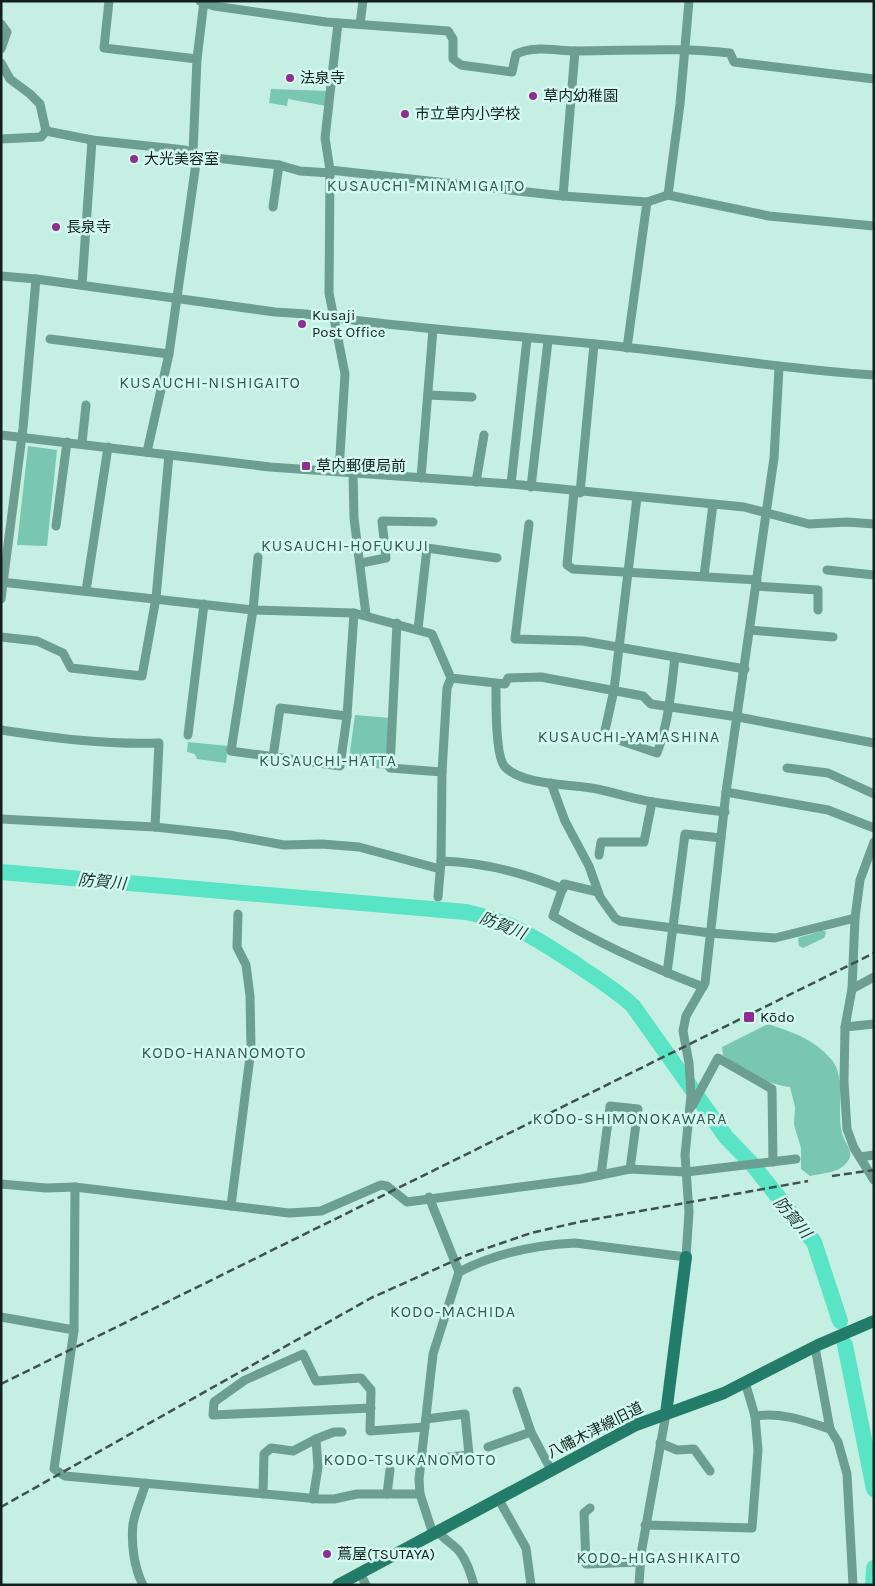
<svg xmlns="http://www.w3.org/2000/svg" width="875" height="1586" font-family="Karla,'Noto Sans JP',sans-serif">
<rect width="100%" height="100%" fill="#c6efe3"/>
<g fill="#79c6b2">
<polygon points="271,89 328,91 326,106 288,99 287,106 269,103"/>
<polygon points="28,446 57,450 47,546 17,545"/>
<polygon points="355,715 391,718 387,769 348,766"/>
<polygon points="188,742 228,746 226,763 197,759 195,754 187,752"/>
<polygon points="821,931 825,931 826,933 824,938 803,948 799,946 798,938"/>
<path d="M768 1024C792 1032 814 1039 831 1059 847 1077 836 1111 842 1133 844 1143 855 1151 848 1161 840 1173 824 1173 810 1176L801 1169V1148L794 1125 795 1107 790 1087C767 1085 741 1069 723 1055L722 1047Z"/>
</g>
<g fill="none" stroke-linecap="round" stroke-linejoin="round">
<g stroke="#59e4c6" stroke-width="16">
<path d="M1 872 466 912C513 922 537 939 577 965 596 978 616 990 633 1006L726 1137 752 1164 814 1242 840 1321"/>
<polyline points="845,1345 874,1489"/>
<polyline points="873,1585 874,1568"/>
</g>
<g stroke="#6c9e91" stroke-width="9">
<polyline points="109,1 104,48 197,59"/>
<path d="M200 1 214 6 326 22 448 31 453 39V59L461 65 512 72 516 54C534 45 556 51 576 51 628 51 678 47 730 53L734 62 874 79"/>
<polyline points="338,23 325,138 330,170 329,293 345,374 339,471"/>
<polyline points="1,24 7,32 1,49"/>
<polyline points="360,24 363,1"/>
<polyline points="1,63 10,79 30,94 40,104 46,131 41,137 1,139"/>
<polyline points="46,131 92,140 185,150 193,152 197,156 279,165 300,171 330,173"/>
<polyline points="193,152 197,59 204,1"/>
<polyline points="330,170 563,196 647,202 668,195 769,216 874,226"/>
<polyline points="668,195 680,104 689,1"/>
<polyline points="563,196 575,51"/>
<polyline points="273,207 279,165"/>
<path d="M1 276 36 279 275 312 306 314C402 328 499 334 596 344 689 353 780 369 874 375"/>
<polyline points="82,285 92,140"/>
<polyline points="50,339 169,354"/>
<polyline points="627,348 647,202"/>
<polyline points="428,395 472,397"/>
<polyline points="1,435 270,467 511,484 744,507 809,524 847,522 874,524"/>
<polyline points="82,443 86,405"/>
<polyline points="147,452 169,354 197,156"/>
<polyline points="353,472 354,518 366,615"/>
<polyline points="421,478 433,329"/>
<polyline points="476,482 484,435"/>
<polyline points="511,484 527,339"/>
<polyline points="531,487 548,341"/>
<polyline points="574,492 567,565 573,569 757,580"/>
<polyline points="580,493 594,344"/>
<path d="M637 497 614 690 604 735 657 753C669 722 671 690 675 657"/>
<polyline points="529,524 515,639 583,641 745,669"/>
<polyline points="56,526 67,442"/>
<polyline points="258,557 253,610 231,751 340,766 347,716 354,613"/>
<polyline points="361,563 386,558 382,521 433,522"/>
<polyline points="827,570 874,575"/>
<polyline points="704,576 713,504"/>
<polyline points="1,582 253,610 354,613 432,634 451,678 505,684 508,678 541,677 643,696 651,704 738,717 874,743"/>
<polyline points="756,586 818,590 818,610"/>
<polyline points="86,591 108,447"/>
<polyline points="1,599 23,428 36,279"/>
<polyline points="397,623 390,768 442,772"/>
<polyline points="418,629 427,548 497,558"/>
<polyline points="750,630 833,637"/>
<polyline points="1,637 37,641 63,653 71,668 142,676 156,598 169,455"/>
<path d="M496 684C496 699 495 757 505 767 524 786 572 784 597 789 616 793 634 799 653 802 677 806 701 809 725 812"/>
<path d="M1 730C53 738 107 745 159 743L155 827"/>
<polyline points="188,735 204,604"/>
<polyline points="273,757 280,708 347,716"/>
<polyline points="787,768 828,773 874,794"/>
<polyline points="551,783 565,821 589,866 600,897 615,918 620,921 710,933 775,938 855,918"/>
<polyline points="726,792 828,810 874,828"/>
<polyline points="1,819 155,827 229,835 284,845 322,844 359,847 440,869"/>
<polyline points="874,842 860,880 855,918 852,989 845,1027 844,1082 847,1129 854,1148 874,1180"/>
<polyline points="599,855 601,842 644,842 652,802"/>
<polyline points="441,861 442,772 447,688 451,678"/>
<path d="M598 892 564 884 553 916C601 945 651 967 703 987"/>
<path d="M438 897 441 861C482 862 524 873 563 889"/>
<polyline points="667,973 685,834 721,838"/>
<polyline points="852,989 874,977"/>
<polyline points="845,1027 874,1024"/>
<polyline points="692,1106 718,1058 772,1089 773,1162"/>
<polyline points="860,1157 874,1155"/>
<polyline points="601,1175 610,1106 638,1109 630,1169"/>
<polyline points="1,1184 46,1188 75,1187 289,1213 321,1211 381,1185 387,1186 407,1202 581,1179 630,1169 686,1172 796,1159"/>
<polyline points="75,1187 74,1330 54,1469 65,1476 320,1499 334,1499 357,1494 420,1494"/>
<polyline points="429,1197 459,1272"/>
<polyline points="231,1206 251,1049 250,996 246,965 237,947 238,914"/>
<polyline points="1,1317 74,1330"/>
<polyline points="815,1347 830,1429 838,1442 847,1474 853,1585"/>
<polyline points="517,1391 531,1432 551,1470"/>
<polyline points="371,1408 213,1415 214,1402 245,1380 303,1354 316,1381 361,1378 371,1390 370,1431 425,1427"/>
<path d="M755 1416C782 1412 805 1421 830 1429"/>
<polyline points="660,1443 677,1450 694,1449 710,1471"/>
<polyline points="488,1447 531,1432"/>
<polyline points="421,1460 469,1455 465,1414 426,1419"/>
<polyline points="263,1494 264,1454 271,1448 293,1451 316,1439"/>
<polyline points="387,1494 390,1470"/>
<polyline points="498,1498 526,1548 531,1585"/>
<polyline points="313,1499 318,1467 316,1439 334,1432 342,1432"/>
<polyline points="590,1508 584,1513 586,1564 640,1562"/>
<polyline points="645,1525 752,1528 758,1450 755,1416 745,1382"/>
<path d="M438 1531C444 1540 452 1543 459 1551 467 1561 470 1572 474 1585"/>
<path d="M433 1534 420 1494 419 1479 433 1354 459 1272C494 1254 535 1245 575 1243L686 1257 689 1212 685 1155 691 1095 689 1063 683 1031 686 1016 705 983 726 792 774 458 779 368"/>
<polyline points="360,1573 366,1585"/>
<path d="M143 1585C134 1568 131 1543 133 1524 135 1511 142 1496 146 1483"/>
<polyline points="639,1585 641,1554 666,1414"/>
</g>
<g stroke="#237c6a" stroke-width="12">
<polyline points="666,1414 686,1257"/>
<polyline points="338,1585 636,1425 724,1393 818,1345 874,1321"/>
</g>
<g stroke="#3d524c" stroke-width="2.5" stroke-dasharray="8 4" stroke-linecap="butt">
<polyline points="832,1176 874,1170"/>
<polyline points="1,1384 874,953"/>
<polyline points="1,1507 371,1298 467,1255 531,1233 579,1222 808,1181"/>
</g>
</g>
<g fill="#902d94" stroke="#d3fcf1" stroke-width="2">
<circle cx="290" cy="78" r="5"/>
<circle cx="533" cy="96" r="5"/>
<circle cx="405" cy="114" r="5"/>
<circle cx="134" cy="159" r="5"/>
<circle cx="56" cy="227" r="5"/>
<circle cx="302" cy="324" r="5"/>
<rect x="301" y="461" width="10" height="10" rx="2.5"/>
<rect x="743" y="1011" width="12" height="12" rx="2.5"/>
<circle cx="327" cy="1554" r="5"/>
</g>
<g text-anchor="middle" stroke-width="5" stroke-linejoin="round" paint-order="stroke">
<g font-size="15" fill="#12211d" stroke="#d3fcf1" text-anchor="start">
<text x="300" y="83">法泉寺</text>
<text x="543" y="101">草内幼稚園</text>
<text x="415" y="119">市立草内小学校</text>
<text x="144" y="164">大光美容室</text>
<text x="66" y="232">長泉寺</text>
<text x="312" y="320">Kusaji<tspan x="312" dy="17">Post Office</tspan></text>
<text x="316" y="471">草内郵便局前</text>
<text x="760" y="1022">Kōdo</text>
<text x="337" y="1559">蔦屋(TSUTAYA)</text>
</g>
<g font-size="15" fill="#12211d" stroke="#d3fcf1">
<text transform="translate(595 1430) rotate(-27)" y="5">八幡木津線旧道</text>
</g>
<g font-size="16" letter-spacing="1" fill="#355950" stroke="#d3fcf1">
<text x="426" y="191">KUSAUCHI-MINAMIGAITO</text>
<text x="210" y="388">KUSAUCHI-NISHIGAITO</text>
<text x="345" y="551">KUSAUCHI-HOFUKUJI</text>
<text x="629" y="742">KUSAUCHI-YAMASHINA</text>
<text x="328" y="766">KUSAUCHI-HATTA</text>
<text x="224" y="1058">KODO-HANANOMOTO</text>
<text x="630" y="1124">KODO-SHIMONOKAWARA</text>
<text x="453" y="1317">KODO-MACHIDA</text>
<text x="410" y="1465">KODO-TSUKANOMOTO</text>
<text x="659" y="1563">KODO-HIGASHIKAITO</text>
</g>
<g font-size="16" font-style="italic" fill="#1f3630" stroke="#d3fcf1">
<text transform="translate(102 881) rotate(5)" y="6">防賀川</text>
<text transform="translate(503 925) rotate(21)" y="6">防賀川</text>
<text transform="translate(793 1217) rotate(50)" y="6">防賀川</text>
</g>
</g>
<rect width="875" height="1586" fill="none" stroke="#12211d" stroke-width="5"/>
</svg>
